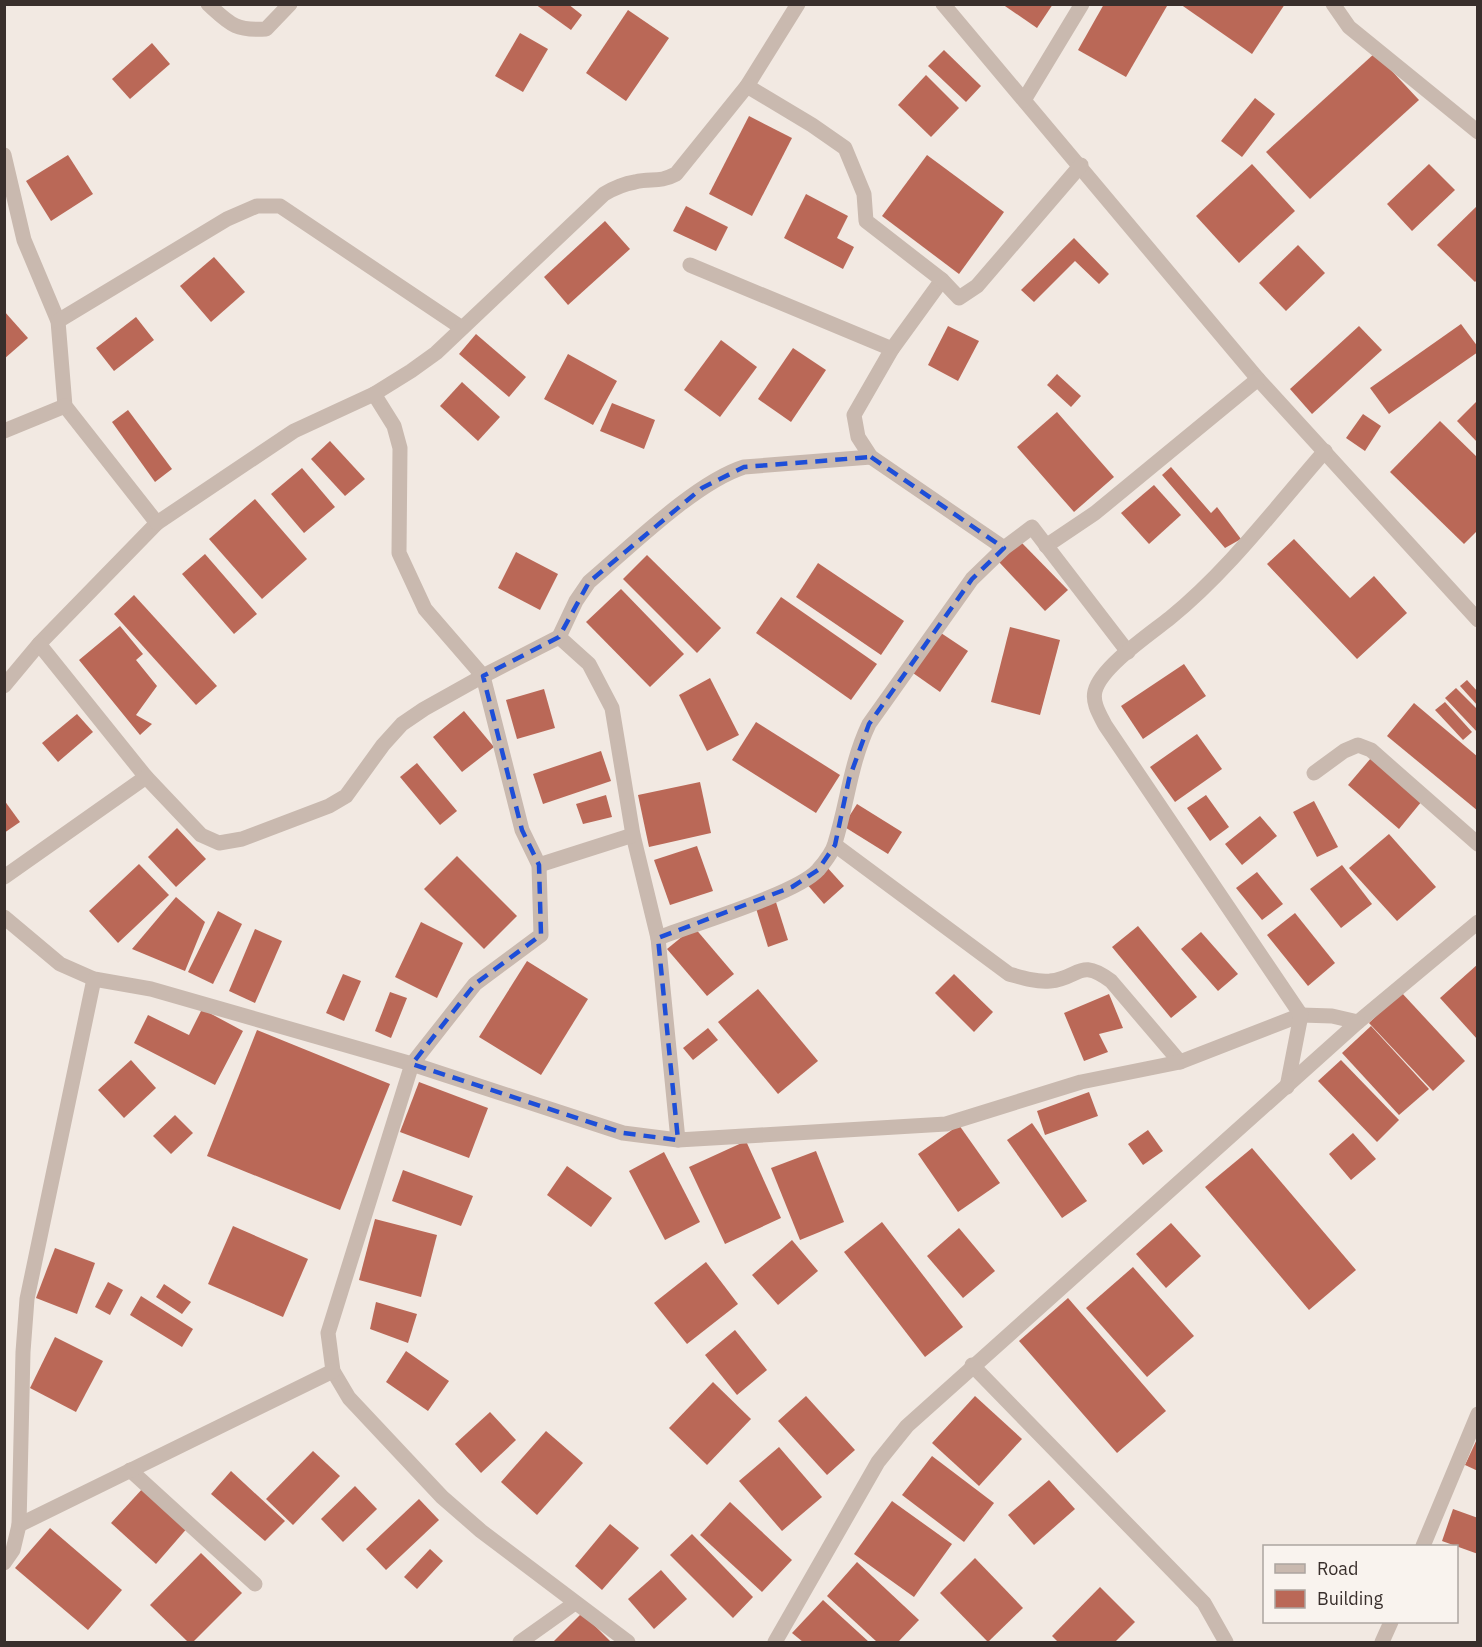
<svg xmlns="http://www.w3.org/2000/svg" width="1482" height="1647" font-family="'IBM Plex Sans',sans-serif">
<rect width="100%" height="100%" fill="#f2e9e2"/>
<g fill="#ba6857">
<polygon points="535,4 568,4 582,15 571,30"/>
<polygon points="1002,4 1053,4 1037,28"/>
<polygon points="1104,4 1167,6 1126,77 1078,50"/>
<polygon points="1180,4 1285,4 1252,54"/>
<polygon points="628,10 669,38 626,101 586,73"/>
<polygon points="520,33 548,49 523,92 495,76"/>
<polygon points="152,43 170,64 130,99 112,79"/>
<polygon points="944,50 981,86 966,102 928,66"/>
<polygon points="1375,53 1419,100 1310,199 1266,152"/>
<polygon points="926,75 959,108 931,137 898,105"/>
<polygon points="1255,98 1275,114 1242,157 1221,141"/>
<polygon points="749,116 792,138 752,216 709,194"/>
<polygon points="68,155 93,194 51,221 26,181"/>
<polygon points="927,155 1004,212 959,274 882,216"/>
<polygon points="1252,164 1295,211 1239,263 1196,216"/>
<polygon points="1429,164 1455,190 1412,231 1387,204"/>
<polygon points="806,194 848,216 837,238 854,247 843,269 784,238"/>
<polygon points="1478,205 1478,279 1475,282 1437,245"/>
<polygon points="686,206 728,227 716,251 673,231"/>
<polygon points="605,221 630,249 568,305 544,277"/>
<polygon points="1074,238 1109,274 1099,284 1075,261 1034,302 1021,290"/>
<polygon points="1298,245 1325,273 1286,311 1259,283"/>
<polygon points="214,257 245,292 211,322 180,286"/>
<polygon points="4,311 28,338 4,359"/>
<polygon points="136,317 154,340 114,371 96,348"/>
<polygon points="1461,324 1478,347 1478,352 1389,414 1370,388"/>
<polygon points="948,326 979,341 958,381 928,365"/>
<polygon points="1359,326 1382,350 1312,414 1290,389"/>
<polygon points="476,334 526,377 509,397 459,354"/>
<polygon points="721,340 757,367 720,417 684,390"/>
<polygon points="793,348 826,370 791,422 758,399"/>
<polygon points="568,354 617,381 593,425 544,399"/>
<polygon points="1057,374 1081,396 1071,407 1047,385"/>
<polygon points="462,382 500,417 478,441 440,406"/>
<polygon points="1478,400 1478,443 1457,421"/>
<polygon points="612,403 655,420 644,449 600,431"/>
<polygon points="128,410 172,469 155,482 112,422"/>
<polygon points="1057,412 1114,477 1074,512 1017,447"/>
<polygon points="1363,414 1381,426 1365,451 1346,438"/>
<polygon points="1440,421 1478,458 1478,530 1464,544 1390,472"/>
<polygon points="330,441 365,479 345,496 311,459"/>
<polygon points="1171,467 1211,513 1217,507 1241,539 1225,548 1162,475"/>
<polygon points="302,468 335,507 304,533 271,494"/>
<polygon points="1154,485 1181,515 1149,544 1121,513"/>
<polygon points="255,499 307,559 262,599 209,539"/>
<polygon points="1294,539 1350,598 1374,576 1407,613 1357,659 1267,564"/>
<polygon points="1020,541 1068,590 1045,611 999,562"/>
<polygon points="516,552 558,574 540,610 498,588"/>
<polygon points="205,554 257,614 234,634 182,574"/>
<polygon points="647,555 721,628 697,653 623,579"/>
<polygon points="818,563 904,621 881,655 796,597"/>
<polygon points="621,589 684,654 650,687 586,622"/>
<polygon points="134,595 217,686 196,705 114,614"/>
<polygon points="781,597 877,664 851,700 756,633"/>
<polygon points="120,626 143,654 136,660 157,686 136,715 152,724 140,735 79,660"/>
<polygon points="1010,627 1060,640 1040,715 991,702"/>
<polygon points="941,633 968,651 940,692 913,673"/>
<polygon points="1184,664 1206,696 1143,739 1121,706"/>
<polygon points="710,678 739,735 707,751 679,695"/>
<polygon points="1467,680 1478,692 1478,706 1460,686"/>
<polygon points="1456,688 1478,710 1478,733 1445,698"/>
<polygon points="544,689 555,728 517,739 506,700"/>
<polygon points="1445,702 1472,732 1463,740 1435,710"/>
<polygon points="1414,703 1478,757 1478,811 1387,736"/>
<polygon points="464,711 494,747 462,772 433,737"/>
<polygon points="77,714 93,732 58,762 42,743"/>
<polygon points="756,722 840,775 816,813 732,760"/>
<polygon points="1197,734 1222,769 1175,802 1150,767"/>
<polygon points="601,751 611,781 543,804 533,774"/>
<polygon points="1371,758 1422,801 1399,829 1348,785"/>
<polygon points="417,763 457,811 440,825 400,777"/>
<polygon points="700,782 711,833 649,847 638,795"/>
<polygon points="606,795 612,817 583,824 576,804"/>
<polygon points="1206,795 1229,827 1210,841 1187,808"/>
<polygon points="4,800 20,822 4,833"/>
<polygon points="1314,801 1338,847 1317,857 1293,812"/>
<polygon points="857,804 902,832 888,854 843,826"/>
<polygon points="1260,816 1277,836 1242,865 1225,844"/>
<polygon points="177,828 206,859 176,887 148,857"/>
<polygon points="1389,834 1436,887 1397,921 1349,868"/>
<polygon points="697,846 713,891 670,905 654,860"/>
<polygon points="457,856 517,916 484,949 424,889"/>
<polygon points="139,864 169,895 118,943 89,911"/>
<polygon points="825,865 844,886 824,904 805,882"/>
<polygon points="1342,865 1372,904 1341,928 1310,889"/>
<polygon points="1257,872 1283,904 1262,920 1236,888"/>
<polygon points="774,896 788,940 768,947 754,902"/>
<polygon points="176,897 205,922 185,971 132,949"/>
<polygon points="218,911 242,924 213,984 188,972"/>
<polygon points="1295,913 1335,963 1308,986 1267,935"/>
<polygon points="421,922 463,943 437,998 395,977"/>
<polygon points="1138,926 1197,997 1171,1018 1112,947"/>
<polygon points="694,927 734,974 707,996 667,949"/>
<polygon points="255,929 282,941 255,1003 229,991"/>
<polygon points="1201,932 1238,974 1218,991 1181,949"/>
<polygon points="527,961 588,999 541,1075 479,1037"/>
<polygon points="1478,964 1478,1040 1440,998"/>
<polygon points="343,974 361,981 344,1021 326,1013"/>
<polygon points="954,974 993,1012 974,1032 935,993"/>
<polygon points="758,989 818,1061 778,1094 718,1022"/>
<polygon points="390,992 407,998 391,1038 375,1031"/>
<polygon points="1401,992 1465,1061 1433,1091 1369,1023"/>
<polygon points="1109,994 1123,1028 1099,1034 1108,1052 1084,1061 1064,1013"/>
<polygon points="202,1009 243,1031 215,1085 134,1043 148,1015 189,1035"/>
<polygon points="1371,1026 1429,1089 1399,1115 1342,1053"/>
<polygon points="708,1028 718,1040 693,1060 683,1048"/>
<polygon points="257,1030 390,1084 340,1210 207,1156"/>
<polygon points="131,1060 156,1088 124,1118 98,1090"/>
<polygon points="1341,1060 1399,1120 1377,1142 1318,1081"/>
<polygon points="419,1082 488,1108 469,1158 400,1132"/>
<polygon points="1089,1092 1098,1116 1045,1135 1037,1111"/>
<polygon points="175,1115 193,1133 171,1154 153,1136"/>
<polygon points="1032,1123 1087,1201 1062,1218 1007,1140"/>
<polygon points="959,1125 1000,1183 958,1212 918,1154"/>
<polygon points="1148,1130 1163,1151 1143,1165 1128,1144"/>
<polygon points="1353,1133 1376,1159 1351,1180 1329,1154"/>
<polygon points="746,1141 781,1218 725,1244 689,1167"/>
<polygon points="1252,1148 1356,1270 1309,1310 1205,1187"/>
<polygon points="816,1151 844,1222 800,1240 771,1168"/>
<polygon points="664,1152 700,1222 665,1240 629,1171"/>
<polygon points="567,1166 612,1198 591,1227 547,1195"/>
<polygon points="403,1170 473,1196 461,1226 392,1201"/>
<polygon points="375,1219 437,1235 421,1297 359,1280"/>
<polygon points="882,1222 963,1327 925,1357 844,1252"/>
<polygon points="1171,1223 1201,1256 1166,1288 1136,1254"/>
<polygon points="233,1226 308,1259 283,1317 208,1284"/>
<polygon points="959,1228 995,1271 963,1298 927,1256"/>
<polygon points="792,1240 818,1271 778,1305 752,1275"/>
<polygon points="55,1248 95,1263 77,1314 36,1298"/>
<polygon points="706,1262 738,1304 687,1344 654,1303"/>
<polygon points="1133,1267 1194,1336 1147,1377 1086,1308"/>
<polygon points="108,1282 123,1290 110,1315 95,1307"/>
<polygon points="164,1284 191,1302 182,1314 156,1297"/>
<polygon points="141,1296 193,1329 182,1347 130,1315"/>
<polygon points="1068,1298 1166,1411 1117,1453 1019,1341"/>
<polygon points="376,1302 417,1314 408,1343 370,1329"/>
<polygon points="735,1330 767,1370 737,1395 705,1355"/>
<polygon points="55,1337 103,1361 76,1412 30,1388"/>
<polygon points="406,1351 449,1381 428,1411 386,1382"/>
<polygon points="713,1382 751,1419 707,1465 669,1428"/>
<polygon points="806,1396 855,1450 827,1475 778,1421"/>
<polygon points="975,1396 1022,1439 979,1486 932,1443"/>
<polygon points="490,1412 516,1440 481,1473 455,1444"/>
<polygon points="546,1431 583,1463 537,1515 501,1482"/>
<polygon points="1478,1437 1478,1471 1465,1465"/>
<polygon points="779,1447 822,1497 782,1531 739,1481"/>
<polygon points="313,1451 340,1476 293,1525 266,1499"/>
<polygon points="932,1456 994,1503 964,1542 902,1495"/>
<polygon points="231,1471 285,1521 265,1541 211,1494"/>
<polygon points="1049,1480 1075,1509 1034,1545 1008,1515"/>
<polygon points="355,1486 377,1509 343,1542 321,1519"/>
<polygon points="144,1487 189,1526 156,1564 111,1523"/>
<polygon points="419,1499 439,1520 386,1570 366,1549"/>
<polygon points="892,1501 952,1544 914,1597 854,1554"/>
<polygon points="730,1502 792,1560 762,1592 700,1535"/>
<polygon points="1453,1509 1478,1518 1478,1554 1442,1541"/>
<polygon points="610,1524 639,1548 602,1590 575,1566"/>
<polygon points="50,1528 122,1590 88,1630 15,1568"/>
<polygon points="692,1534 753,1597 733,1618 670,1555"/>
<polygon points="430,1549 443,1561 417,1589 404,1577"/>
<polygon points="201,1553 242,1593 193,1642 188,1642 150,1605"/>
<polygon points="975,1558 1023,1608 988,1642 940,1593"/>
<polygon points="857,1562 919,1620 898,1642 877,1642 827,1596"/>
<polygon points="661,1570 687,1599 654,1629 628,1599"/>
<polygon points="1100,1587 1135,1622 1115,1642 1058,1642 1052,1636"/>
<polygon points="823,1600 869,1642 803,1642 792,1633"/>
<polygon points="582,1613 611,1642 553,1642"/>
</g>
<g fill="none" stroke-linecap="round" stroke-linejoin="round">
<g stroke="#c9b9af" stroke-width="15">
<path d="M208 4C230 24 235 31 266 29L290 4"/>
<polyline points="943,4 1258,379 1478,620"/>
<polyline points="1333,4 1349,27 1478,132"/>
<polyline points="747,86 798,4"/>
<polyline points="1024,100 1082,4"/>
<polyline points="4,155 24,240 58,321 65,406 157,523 39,644 4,686"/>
<polyline points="690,265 892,349"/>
<polyline points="942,280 892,349 854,415 858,437 871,457 1004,548"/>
<polyline points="58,321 227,219 257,206 280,206 462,328"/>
<polyline points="374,394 394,426 400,448 399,553 425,609 483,676 559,637 589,664 612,708 633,835 658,938 678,1140"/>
<polyline points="4,431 65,406"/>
<path d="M157 523 294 431 374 394 411 371 436 353 604 194C614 188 623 184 635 182 652 178 659 183 676 174L747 86 812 125 845 148 864 194 866 221 942 280 959 298 977 286 1081 165"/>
<polyline points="1046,546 1095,513 1258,379"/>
<path d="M559 637 576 601 589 582C629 548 696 482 744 467L871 457"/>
<polyline points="39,644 146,777 201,835 219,843 242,839 329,806 346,796 383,745 402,724 424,709 483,676 522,830 539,865 541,935 475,984 412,1064 328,1333 333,1371 349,1398 442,1497 481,1531 628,1642"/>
<polyline points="1314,773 1344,751 1358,745 1371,750 1478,844"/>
<path d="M835 845 1009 974C1023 978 1035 982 1050 981 1080 978 1079 957 1111 981L1180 1062"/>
<polyline points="539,865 633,835"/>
<polyline points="4,877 146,777"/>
<polyline points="4,917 60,964 94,979 151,989 412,1064 623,1133 678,1140 946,1124 1081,1082 1180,1062 1301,1015 1332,1016 1358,1022 1478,922"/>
<path d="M658 938C693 924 796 894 818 870 824 863 833 851 835 843 848 801 850 764 869 724L972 579 1004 548 1032 527 1128 652"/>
<path d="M1287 1087 1301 1015 1105 725C1100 715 1092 703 1095 691 1101 667 1150 634 1170 618 1229 570 1275 508 1325 451"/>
<polyline points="972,1365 1204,1603 1226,1642"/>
<polyline points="130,1470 255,1584"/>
<polyline points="19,1525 333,1371"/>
<polyline points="1423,1546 1478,1414"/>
<polyline points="4,1563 13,1550 19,1525 23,1352 27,1299 94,979"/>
<polyline points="520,1642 575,1603"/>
<polyline points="775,1642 878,1462 907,1426 1358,1022"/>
<polyline points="1382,1642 1391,1622"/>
</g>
</g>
<path fill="none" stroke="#1d4ed8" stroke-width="4.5" stroke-dasharray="12 8" stroke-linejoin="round" d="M871 457 1004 548 972 579 869 724 849 779 835 845 818 870 792 887 658 938 678 1140 623 1133 412 1064 475 984 541 935 539 865 522 830 483 676 559 637 589 582 702 488 744 467Z"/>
<rect width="1482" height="1647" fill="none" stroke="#392f2c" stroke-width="12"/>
<rect x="1263" y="1545" width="195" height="78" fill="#f9f3ee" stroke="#aca5a0" stroke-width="1.5"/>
<rect x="1275" y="1564" width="30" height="9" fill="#c9b9af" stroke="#aca5a0" stroke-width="1.5"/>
<text x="1317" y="1575" font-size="18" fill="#392f2c">Road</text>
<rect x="1275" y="1590" width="30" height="18" fill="#ba6857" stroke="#aca5a0" stroke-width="1.5"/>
<text x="1317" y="1605" font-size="18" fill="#392f2c">Building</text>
</svg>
